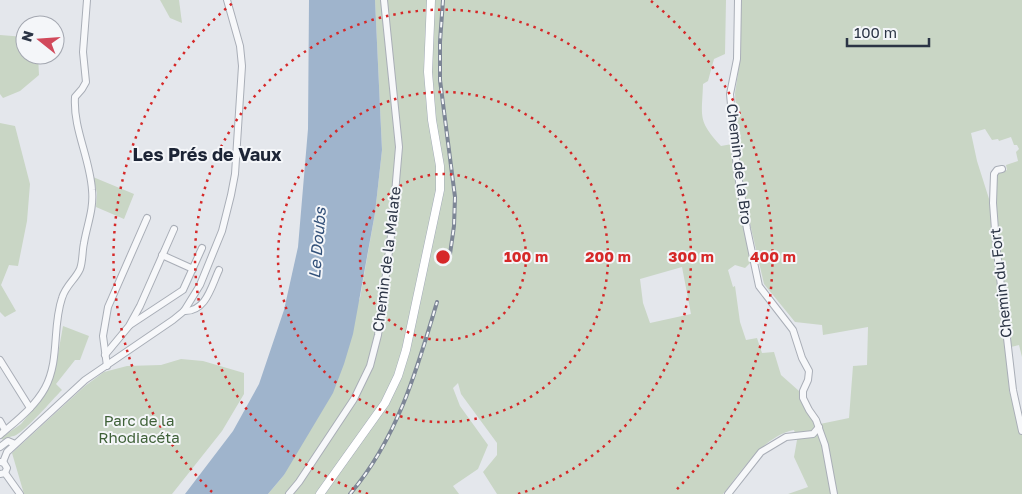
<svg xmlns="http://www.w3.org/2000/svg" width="1022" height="494" font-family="'Golos Text',sans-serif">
<rect width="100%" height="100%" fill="#e4e7ec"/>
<g fill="#c9d6c5" fill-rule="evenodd">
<polygon points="160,0 179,0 182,23 170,18"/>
<path d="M375 0H726L725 54 714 59 708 81 703 84C702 117 697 120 721 146L732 144 752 261 745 268 735 265 728 270 733 287 735 286 740 322 746 340 757 338 762 353 774 352 781 375 799 391 803 404 820 424 849 418 853 366 867 365 868 327 823 335 822 325 795 322 764 284 751 228 739 163 735 93 740 60V0H1022V357L1019 345 1007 348 1009 390 1022 434V494H788L808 487 794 457 797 440 794 430C763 436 742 471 723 494H497L483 472 497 455V443L461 394 458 383 453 388 460 406 488 445 478 469 453 486 459 494H268L284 475 360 298 375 213 382 150ZM985 129 992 140 998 139 999 141 1011 137 1014 145H1017L1019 149 1016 152 1018 161 1006 165 1007 170 997 174 996 203 990 202 977 161 971 133ZM682 267 691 314 650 323 643 303 640 279Z"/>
<polygon points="0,35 25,37 25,55 38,55 39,75 20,91 3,98 0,94"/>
<polygon points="0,123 15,126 30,184 27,221 18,266 9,265 1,285 16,311 5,317 0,312"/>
<polygon points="93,177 134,194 124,219 96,207 97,193"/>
<path d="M63 326 89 336 80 360H75L56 384 62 390C52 400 25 432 14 436 9 437 7 437 3 440L1 438 21 424 44 396 55 371Z"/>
<polygon points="181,359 203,361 244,373 244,394 222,431 172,494 24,494 12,453 85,386 104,372 127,366 161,365"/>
</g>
<polygon fill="#9fb4cc" points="309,0 375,0 382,150 375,213 353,334 344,364 333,393 284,475 268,494 185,494 233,431 259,384 284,310 298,247 308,129"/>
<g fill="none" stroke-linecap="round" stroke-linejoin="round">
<defs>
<g id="minor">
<polyline points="738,0 737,59 730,94 737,169 747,229 759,286 793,330 802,358 809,371 808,380 803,391 803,398 809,410 816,420 825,445 834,494"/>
<polyline points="1002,169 997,170 994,174 993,203 996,243 1013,390 1022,431"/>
<polyline points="162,255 193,269"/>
<path d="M184 311C206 312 211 287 219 270"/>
<polyline points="130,325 183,290 202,248"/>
<polyline points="105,355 129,326 140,306 174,229"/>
<polyline points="0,360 30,408"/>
<polyline points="107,366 103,336 108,307 147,218"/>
<polyline points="0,421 5,430"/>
<path d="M0 435C16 421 34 408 45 388 60 360 52 327 62 298 66 285 75 280 80 269 83 261 82 252 84 243 87 225 94 209 92 190 90 158 73 129 75 97L82 89 86 82 83 52 87 0"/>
<polyline points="0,447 8,441 15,444"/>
<polyline points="0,462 4,463 7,468 5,473 0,474"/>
<polyline points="3,462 7,452 85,380 173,320 184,311 200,285 222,231 231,195 235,174 242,66 240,46 227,0"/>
<polyline points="5,473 20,494"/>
<polyline points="289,494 299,482 354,399 370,366 378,335 392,228 399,147 384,0"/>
<polyline points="728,494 761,452 786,437 813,434 819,427"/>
</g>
<polyline id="major" points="320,494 385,403 398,376 406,350 440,190 440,166 432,120 428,72 431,0"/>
</defs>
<use href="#minor" stroke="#a9aeb7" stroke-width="8"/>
<use href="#major" stroke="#a3abb8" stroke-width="9"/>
<use href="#minor" stroke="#f7f8fa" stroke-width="6"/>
<use href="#major" stroke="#fff" stroke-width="8"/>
<defs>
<g id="rail">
<polyline points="443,0 440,42 440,80 455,197 454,226 450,254"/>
<path d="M350 494C397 439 417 370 437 302"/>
</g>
</defs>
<use href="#rail" stroke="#7d8696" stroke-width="4"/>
<use href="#rail" stroke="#f4f6f9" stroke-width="2" stroke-dasharray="5.5" stroke-linecap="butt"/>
</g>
<g fill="none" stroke="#d62828" stroke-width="2.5" stroke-dasharray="2.5 5">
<circle cx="443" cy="257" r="83"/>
<circle cx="443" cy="257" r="165"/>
<path d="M368 494A248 248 0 1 1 518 494"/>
<path d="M212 492A330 330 0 0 1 235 1M651 1A330 330 0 0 1 674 492"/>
</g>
<g text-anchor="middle" stroke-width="4" stroke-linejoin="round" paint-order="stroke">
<g font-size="15" fill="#2b3445" stroke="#f4f6f9">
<text transform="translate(739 164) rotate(83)" y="5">Chemin de la Bro</text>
<text transform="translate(387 259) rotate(-83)" y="5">Chemin de la Malate</text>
<text transform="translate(1001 283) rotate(-96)" y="5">Chemin du Fort</text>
</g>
<g font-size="15" fill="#3f6138" stroke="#f4f6f9">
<text x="139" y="426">Parc de la<tspan x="139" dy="17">Rhodiacéta</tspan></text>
</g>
<g font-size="16" font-style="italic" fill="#34527a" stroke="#f4f6f9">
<text transform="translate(317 243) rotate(-85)" y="6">Le Doubs</text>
</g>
<g font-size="18" font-weight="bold" fill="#1d2536" stroke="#f4f6f9">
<text x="207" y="161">Les Prés de Vaux</text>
</g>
</g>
<circle cx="443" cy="257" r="8" fill="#d62828" stroke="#f4f6f9" stroke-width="2.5"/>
<g font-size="15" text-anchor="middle" font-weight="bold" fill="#d62828" stroke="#f4f6f9" stroke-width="4" stroke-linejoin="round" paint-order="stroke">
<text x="526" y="262">100 m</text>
<text x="608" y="262">200 m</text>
<text x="691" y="262">300 m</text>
<text x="773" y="262">400 m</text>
</g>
<g transform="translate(40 40) rotate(287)"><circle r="24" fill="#f4f6f9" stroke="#a4a8b1"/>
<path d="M0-4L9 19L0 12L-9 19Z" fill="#d1495b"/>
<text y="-8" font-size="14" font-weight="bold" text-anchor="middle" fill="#2b3445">N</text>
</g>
<path d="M847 38v8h82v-8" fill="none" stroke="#2b3445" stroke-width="2.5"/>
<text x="854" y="38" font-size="15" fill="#2b3445" stroke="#f4f6f9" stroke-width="4" paint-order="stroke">100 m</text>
</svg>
